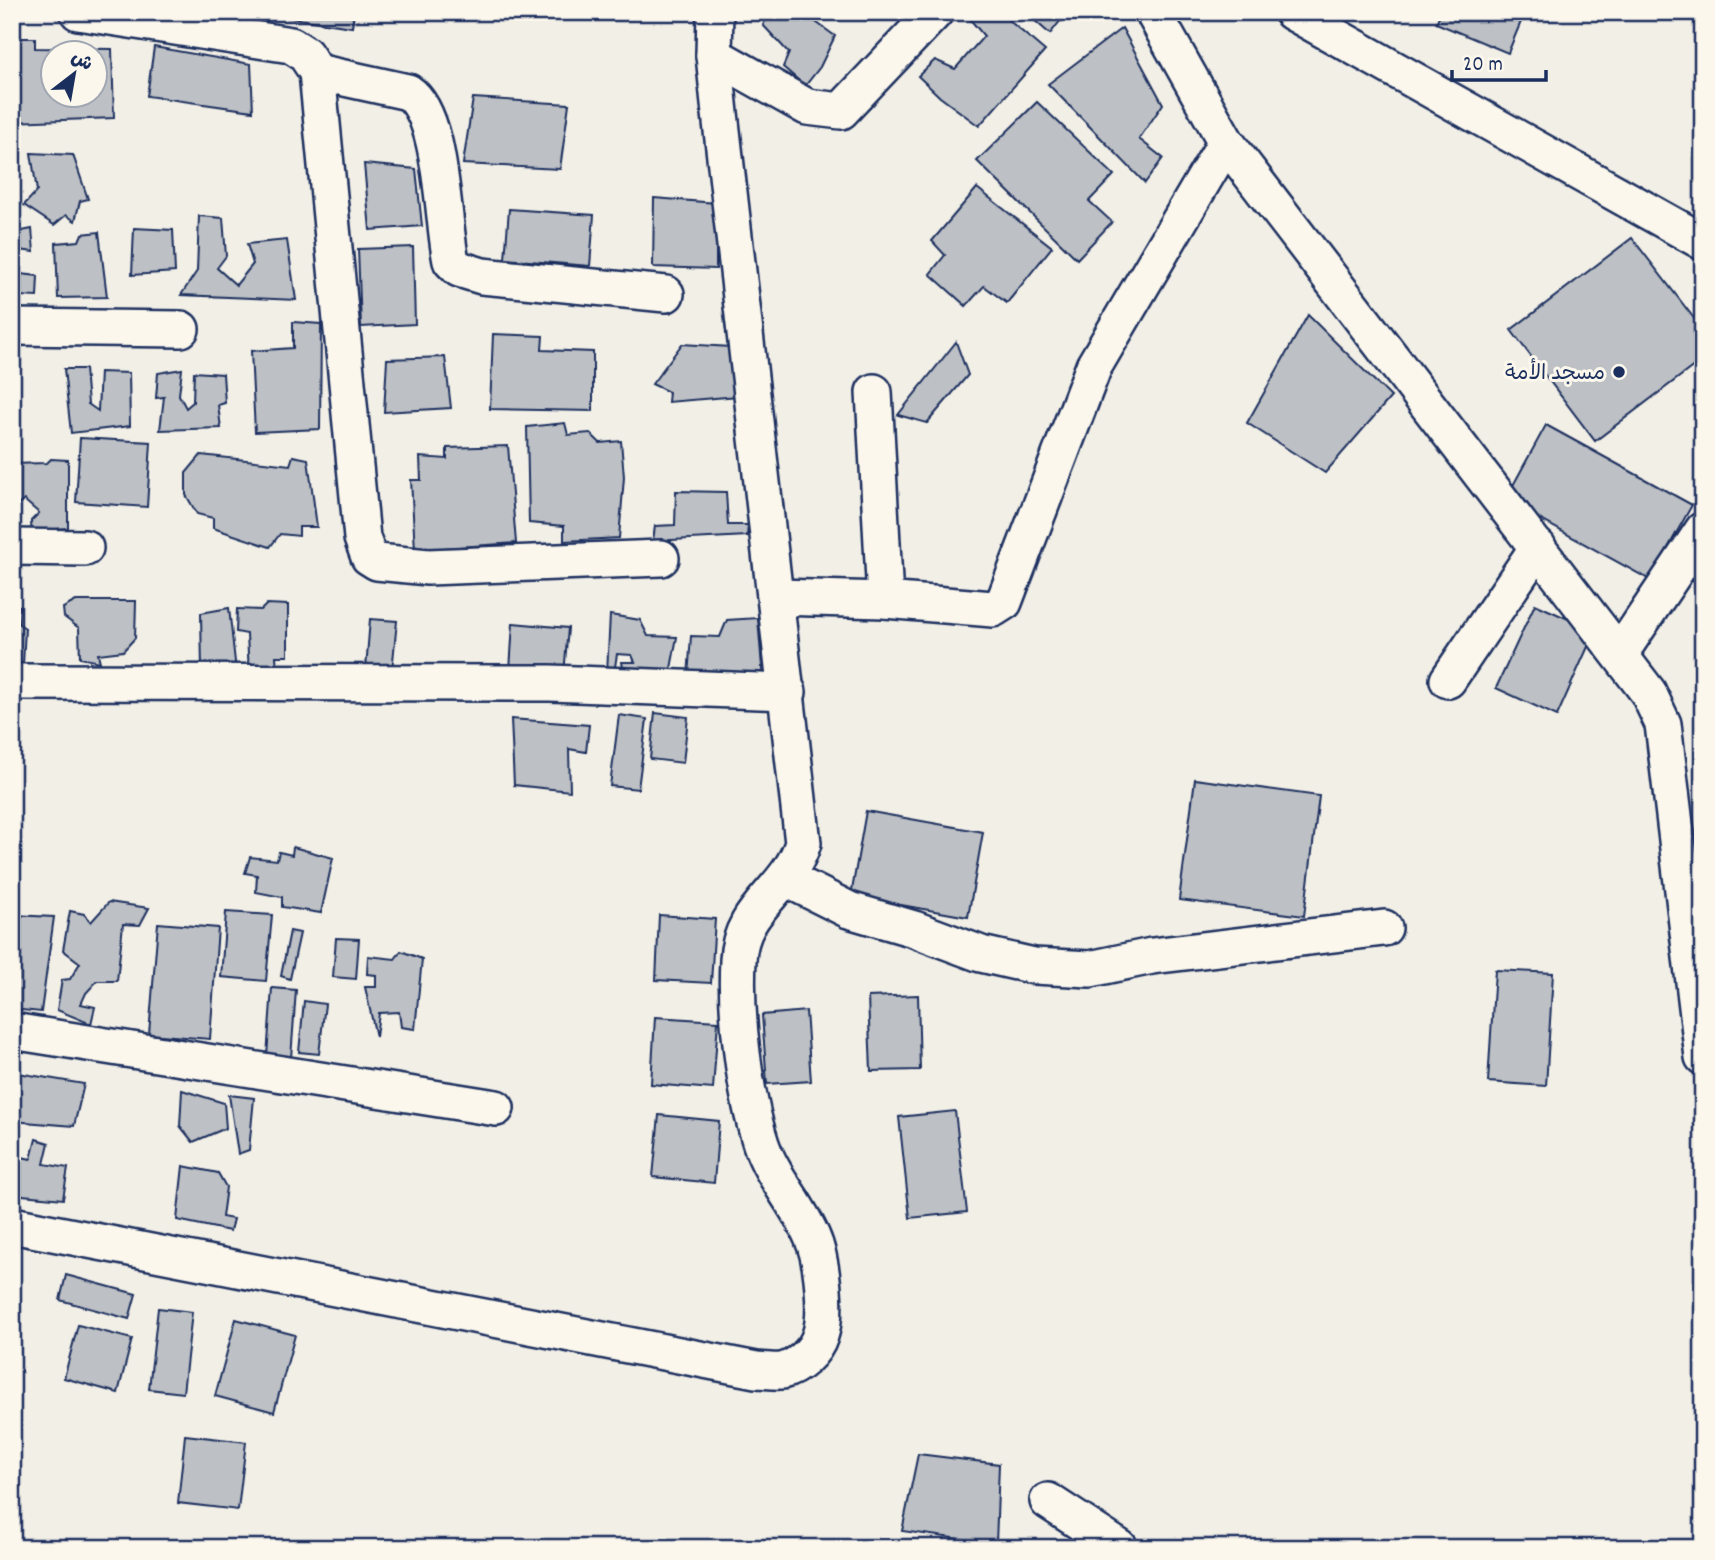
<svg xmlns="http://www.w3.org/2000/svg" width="1715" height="1560" font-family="Dekko,'Playpen Sans Arabic',sans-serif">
<rect width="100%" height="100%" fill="#f2efe6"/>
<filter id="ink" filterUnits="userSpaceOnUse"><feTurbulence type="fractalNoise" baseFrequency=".0143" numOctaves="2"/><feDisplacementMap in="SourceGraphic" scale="14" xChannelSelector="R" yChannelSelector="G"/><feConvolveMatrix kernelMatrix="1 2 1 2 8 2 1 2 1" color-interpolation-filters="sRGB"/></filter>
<g filter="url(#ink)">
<g fill="#bdc0c4" stroke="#1b2f5e" stroke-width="2" fill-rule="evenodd">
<polygon points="251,12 354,12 352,27"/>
<polygon points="770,12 802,12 835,36 820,67 805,86 783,67 789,53 763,25"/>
<polygon points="964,12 999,12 1045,51 979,126 940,97 918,76 935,60 955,69 984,36"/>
<polygon points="1025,12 1067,12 1050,34"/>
<polygon points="1441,12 1525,12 1508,53 1436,23"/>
<polygon points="1122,28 1163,104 1139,139 1163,158 1145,183 1048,84"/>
<path d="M12 38H35V48L112 49 114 118 12 122ZM52 52H94V94H52Z"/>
<polygon points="154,47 251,64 253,111 147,96"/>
<polygon points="473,98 569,104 560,169 463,164"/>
<polygon points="1037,102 1114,175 1089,201 1112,222 1077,259 977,161"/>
<polygon points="31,153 73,155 88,199 80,201 75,221 66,215 54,225 24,205 37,191"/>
<polygon points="364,164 416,169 422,226 370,230"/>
<polygon points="977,188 1052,247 1007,303 984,286 966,306 930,274 945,255 932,241"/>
<polygon points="654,198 716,203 716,269 653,267"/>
<polygon points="509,209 594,215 590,266 505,259"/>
<polygon points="199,216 223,218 226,256 217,268 236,285 253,264 247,244 287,240 296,300 181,295 197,271"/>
<polygon points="134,228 173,230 175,272 132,275"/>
<polygon points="32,229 34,252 12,249 12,233"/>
<polygon points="99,232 107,297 58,298 56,243 79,241 82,234"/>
<polygon points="1632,238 1703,330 1703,359 1595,441 1511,330"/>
<polygon points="413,247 415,324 361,327 358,249"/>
<polygon points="12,273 38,276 37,297 19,296 22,317 12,316"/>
<polygon points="1308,315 1391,397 1325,473 1247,423"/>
<polygon points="293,322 321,324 320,429 255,432 251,351 293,348"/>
<polygon points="493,334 543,336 542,350 593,352 593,411 490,409"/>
<polygon points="956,342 968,375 927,423 898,415"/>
<polygon points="682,344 731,347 738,396 668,402 669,392 652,384"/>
<polygon points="445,357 451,408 384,412 387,359"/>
<polygon points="64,369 85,369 88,404 98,411 100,372 129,373 130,426 71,433"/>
<polygon points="182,369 179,395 186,408 193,402 194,372 223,374 225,403 218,405 221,428 160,430 164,397 156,398 158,373"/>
<polygon points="565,423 568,435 590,433 600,443 621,441 624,477 619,538 564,541 564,526 529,523 527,427"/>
<polygon points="1546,425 1692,505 1650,580 1505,500"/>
<polygon points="80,438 151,442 147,507 76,502"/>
<polygon points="508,446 516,543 415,550 411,480 421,480 420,457 447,459 447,448"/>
<polygon points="201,455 290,465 293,456 308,459 317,527 299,527 299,536 280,534 270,547 213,528 213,518 197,514 186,495 186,473"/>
<polygon points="51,459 68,460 68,528 44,530 32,538 31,521 39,513 24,500 18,505 19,536 12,536 12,464 47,463"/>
<polygon points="676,491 726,492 728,525 748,525 747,536 653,541 655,526 675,525"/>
<polygon points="1703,561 1703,589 1689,578"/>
<polygon points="76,601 136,601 135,638 123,651 98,654 100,662 80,658 79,628 64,617 63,608"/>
<polygon points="267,604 288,605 288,656 276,656 277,669 249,674 247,634 236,632 237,609 261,610"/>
<polygon points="1535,604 1595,631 1557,716 1496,688"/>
<polygon points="12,605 20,606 19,624 25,628 23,665 12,665"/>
<polygon points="229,608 236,671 202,671 201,613"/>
<polygon points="610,615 640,620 648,636 677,637 669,679 625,679 622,662 635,662 632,655 617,654 614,673 607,673"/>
<polygon points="758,618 763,680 688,677 691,636 720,637 727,620"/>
<polygon points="370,619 397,621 392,671 366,669"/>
<polygon points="513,623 568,628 564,674 510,670"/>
<polygon points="655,713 688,717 683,763 650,759"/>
<polygon points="619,715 647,719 638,789 610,786"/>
<polygon points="511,719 589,725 586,752 569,749 570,791 514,785"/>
<polygon points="1195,779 1319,796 1304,916 1179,900"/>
<polygon points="866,811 983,832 968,917 851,896"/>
<polygon points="293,847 333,858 321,913 282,907 282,897 256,892 257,875 245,873 250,857 277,860 279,852 292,855"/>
<polygon points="109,902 149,908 140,925 123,924 117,981 97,981 86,993 81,1004 95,1007 91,1024 57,1010 62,980 70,979 80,963 63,950 70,911 84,914 91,922"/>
<polygon points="12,910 13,915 54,917 41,1012 12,1009"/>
<polygon points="226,912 272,915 266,981 221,977"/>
<polygon points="659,915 715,919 711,983 656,980"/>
<polygon points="158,923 218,928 210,1039 149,1034"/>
<polygon points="290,931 300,933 290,979 281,976"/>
<polygon points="336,938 359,939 356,979 333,977"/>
<polygon points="401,951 422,959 415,1029 401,1027 399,1012 379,1013 376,1037 365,987 376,987 376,975 367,974 368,956 395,959"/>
<polygon points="1495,970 1553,973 1546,1086 1488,1082"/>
<polygon points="272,988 296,990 291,1058 267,1056"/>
<polygon points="918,995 920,1070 871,1071 868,997"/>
<polygon points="304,1001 325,1004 319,1054 299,1052"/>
<polygon points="806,1011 811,1081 767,1084 762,1015"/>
<polygon points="655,1017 718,1021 713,1089 651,1084"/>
<polygon points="12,1072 84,1084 74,1126 12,1121"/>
<polygon points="182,1090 224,1103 226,1128 193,1142 180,1126"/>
<polygon points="229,1095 254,1098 249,1150 238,1154"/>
<polygon points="955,1111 967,1212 910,1218 899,1117"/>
<polygon points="659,1115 719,1121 714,1183 653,1177"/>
<polygon points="36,1139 49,1143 44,1164 68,1168 63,1199 12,1194 12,1169 17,1156 31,1159"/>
<polygon points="183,1166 218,1173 226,1187 222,1217 233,1219 230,1231 177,1220"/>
<polygon points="66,1275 136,1294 129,1319 60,1300"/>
<polygon points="158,1308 192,1312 183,1393 149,1389"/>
<polygon points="236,1319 295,1335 274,1412 215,1396"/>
<polygon points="78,1325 132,1339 118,1393 64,1378"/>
<polygon points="185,1435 246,1442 238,1510 178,1503"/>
<polygon points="918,1454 999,1464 996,1544 902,1531"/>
</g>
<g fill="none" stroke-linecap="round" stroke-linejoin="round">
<defs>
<g id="minor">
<polyline points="78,12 291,45 305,54 317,72 362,538 369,557 377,562 428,567 661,558"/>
<polyline points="1153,12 1226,142 1648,692 1663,724 1703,1057"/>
<polyline points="1292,12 1703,242"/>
<polyline points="714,55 807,107 841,111 935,12"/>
<path d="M317 72 408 92C443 115 442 220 451 261L459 269 482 276 666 294"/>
<polyline points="12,327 181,329"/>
<polyline points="874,392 885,600"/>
<polyline points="12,547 85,548"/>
<polyline points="777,597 885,600 993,609 1004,602 1094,366 1226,142"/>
<polyline points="1621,652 1703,530"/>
<polyline points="1448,680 1538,547"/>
<polyline points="12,682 550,683 788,692"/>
<polyline points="787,879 849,910 914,929 981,954 1034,966 1090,969 1152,956 1384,928"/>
<polyline points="12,1031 496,1108"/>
<path d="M12 1225 756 1370C764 1370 775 1372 782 1371 798 1367 815 1352 820 1336 828 1313 822 1259 812 1237 798 1204 772 1177 761 1144 744 1092 735 1015 738 960 740 907 788 892 803 843L720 113 714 55 715 12"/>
<polyline points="1048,1501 1120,1548"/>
</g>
</defs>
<use href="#minor" stroke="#1b2f5e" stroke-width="40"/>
<use href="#minor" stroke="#fbf7ec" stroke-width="35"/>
</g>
</g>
<circle fill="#1b2f5e" stroke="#fbf7ec" stroke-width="2.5" cx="1619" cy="372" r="7"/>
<g text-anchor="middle" stroke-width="6" stroke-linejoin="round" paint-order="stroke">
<g font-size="21" fill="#1b2f5e" stroke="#fbf7ec" text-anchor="end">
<text x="1605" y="379">مسجد الأمة</text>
</g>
</g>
<rect width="1715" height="1560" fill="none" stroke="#fbf7ec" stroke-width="42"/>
<rect x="21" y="21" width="1673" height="1518" fill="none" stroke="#1b2f5e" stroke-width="2.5" filter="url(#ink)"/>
<g transform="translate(74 74) rotate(31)"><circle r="33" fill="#fbf7ec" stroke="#a1a7b3" stroke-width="2"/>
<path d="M0-5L12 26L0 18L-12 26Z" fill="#1b2f5e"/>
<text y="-10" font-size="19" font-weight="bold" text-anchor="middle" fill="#1b2f5e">ش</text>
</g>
<path d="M1452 70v10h94v-10" fill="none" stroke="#1b2f5e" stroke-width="3.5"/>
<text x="1463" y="70" font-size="21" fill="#1b2f5e" stroke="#fbf7ec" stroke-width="5" paint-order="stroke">20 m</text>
</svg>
